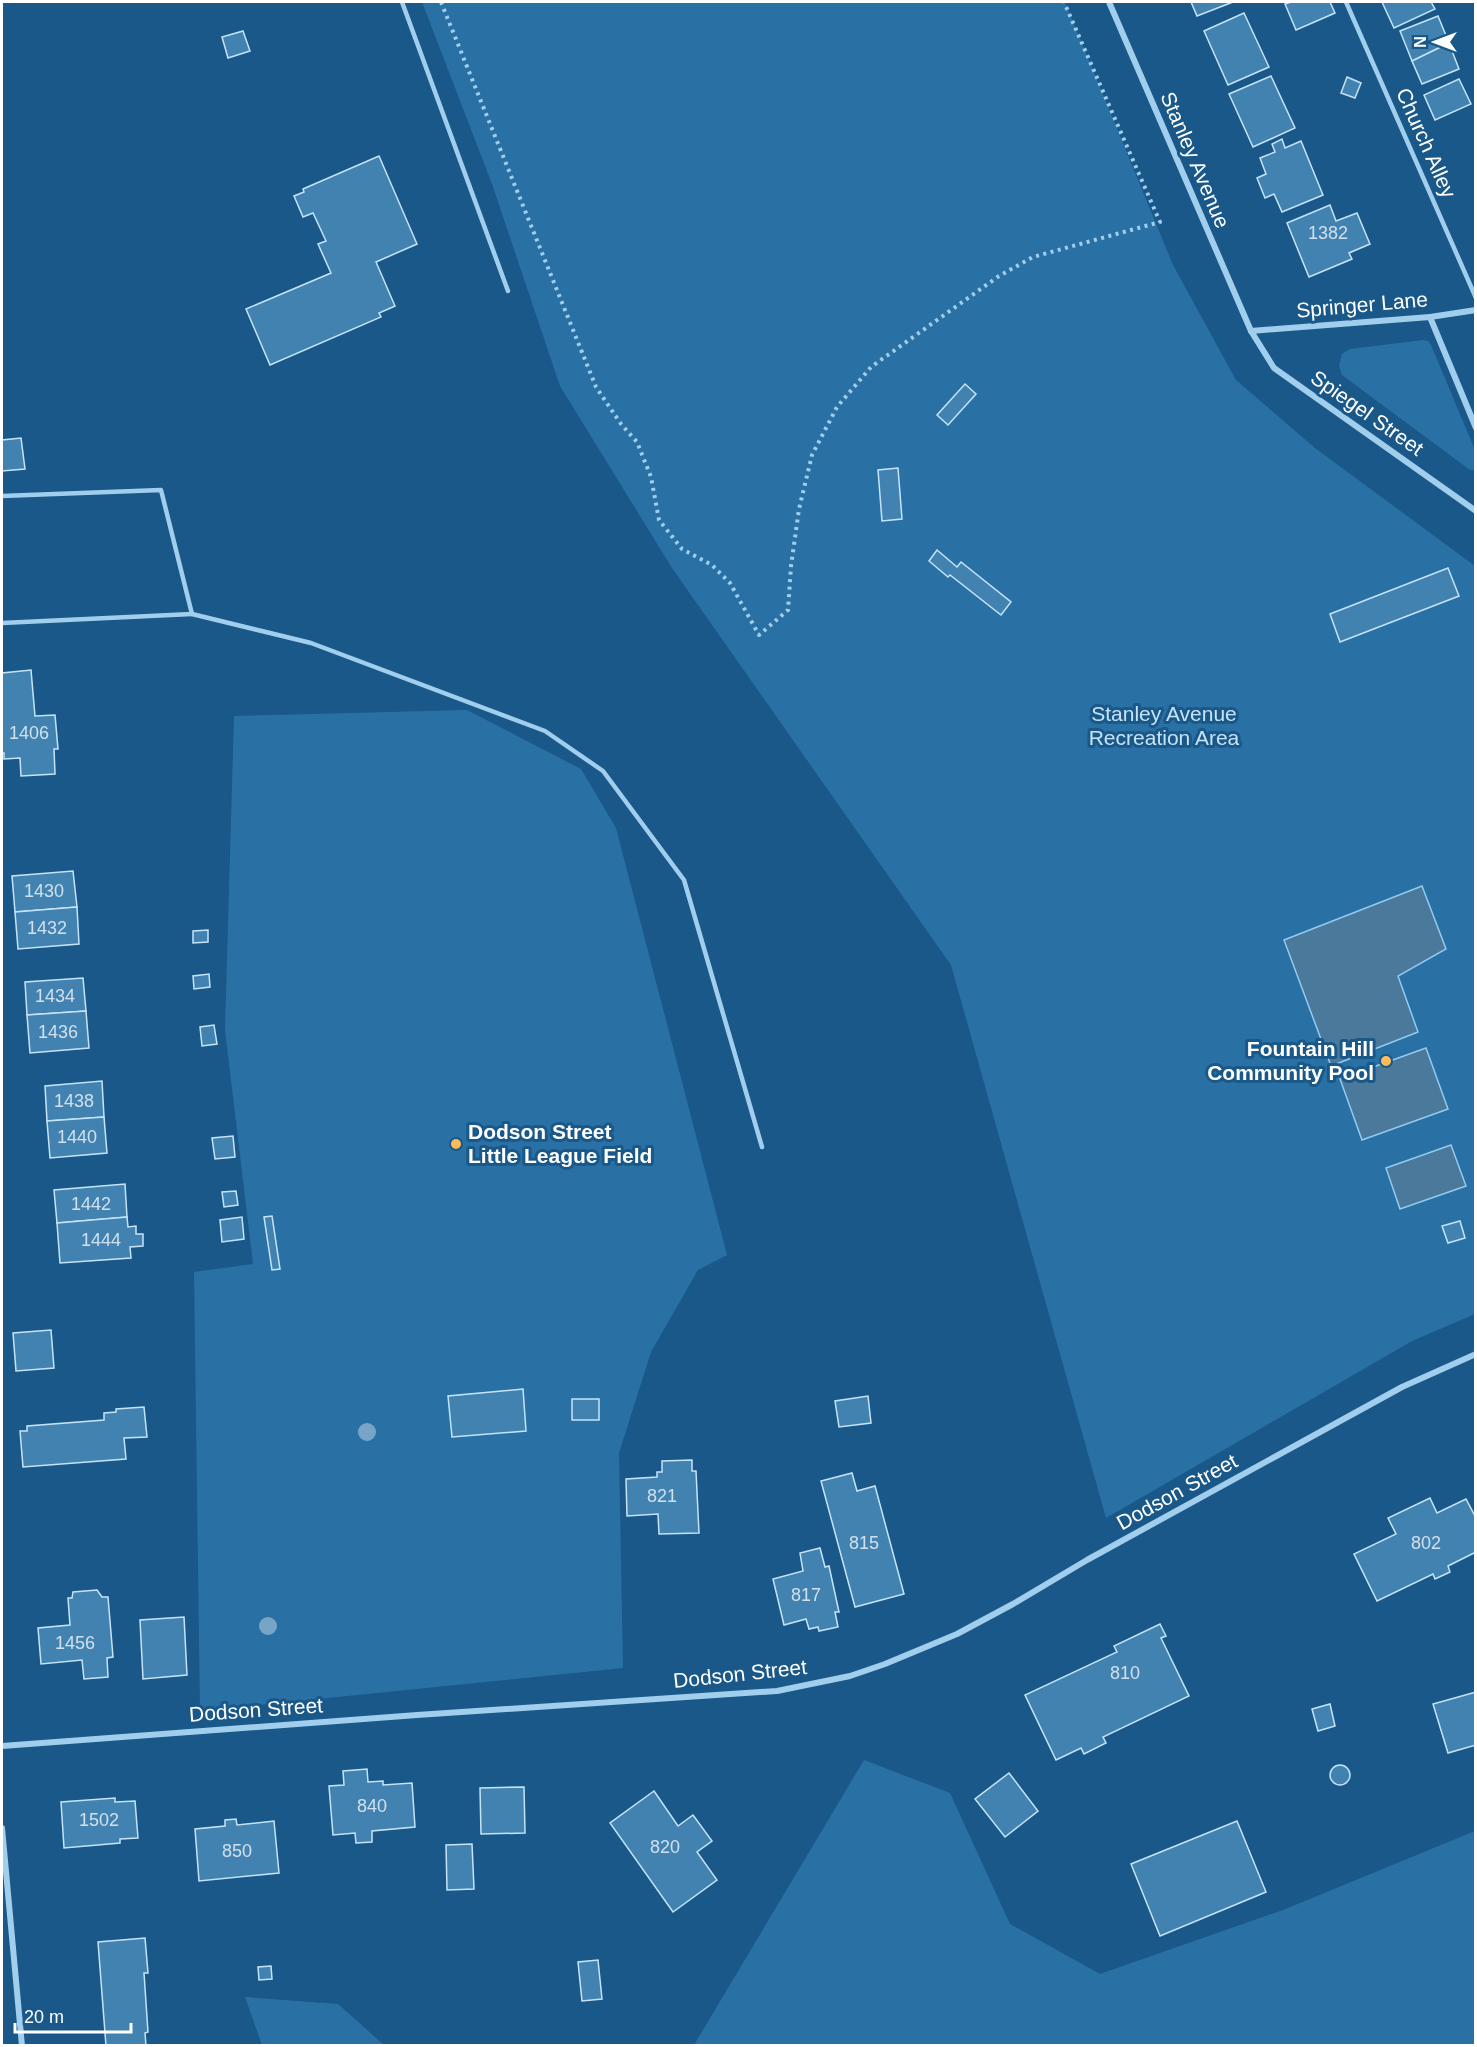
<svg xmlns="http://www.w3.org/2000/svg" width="1477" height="2047" font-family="Arial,sans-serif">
<rect width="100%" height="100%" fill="#195888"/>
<g fill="#2971a5">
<polygon points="422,2 1065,2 1173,265 1236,380 1315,448 1475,566 1475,1314 1412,1341 1106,1518 951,965 672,568 560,386 492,184"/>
<polygon points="1423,340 1428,341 1431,345 1475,450 1475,470 1470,470 1342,375 1339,366 1342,354 1350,349"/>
<polygon points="467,710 581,769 616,828 727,1255 698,1270 651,1352 619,1453 623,1668 200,1711 194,1272 253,1264 225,1030 234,716"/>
<polygon points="864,1760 950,1793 1010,1924 1100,1974 1283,1910 1475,1831 1475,2045 694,2045"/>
<polygon points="245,1997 338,2004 384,2045 262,2045"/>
</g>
<g fill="#4b799c" stroke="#93cbef" stroke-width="1.5">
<polygon points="1422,886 1446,949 1398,976 1418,1032 1331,1066 1284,940"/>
<polygon points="1426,1048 1448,1109 1362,1140 1340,1079"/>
<polygon points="1451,1145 1466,1186 1400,1209 1386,1168"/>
</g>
<g fill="#4182b1" stroke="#c6e4f9" stroke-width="1.5">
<polygon points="1191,2 1233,2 1197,16"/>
<polygon points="1291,2 1330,2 1335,13 1296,30 1285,4"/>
<polygon points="1382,2 1431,2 1435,9 1394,28"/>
<polygon points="1244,13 1269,67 1228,85 1204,31"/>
<polygon points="1438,16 1449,43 1412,61 1400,31"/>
<polygon points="243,31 250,51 228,58 222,37"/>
<polygon points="1449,43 1459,69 1422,84 1412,61"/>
<polygon points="1271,76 1295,128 1253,147 1229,94"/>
<polygon points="1347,77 1361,83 1355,98 1341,93"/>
<polygon points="1459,79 1471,104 1435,120 1424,95"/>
<polygon points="1282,139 1285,148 1301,141 1323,195 1282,212 1274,194 1265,198 1257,178 1266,174 1260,158 1275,152 1272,144"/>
<polygon points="379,156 417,244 376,262 395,306 379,313 381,317 270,365 246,309 331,273 318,244 326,241 313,213 303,217 294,196 304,192 303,189"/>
<polygon points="1330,205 1336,221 1357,213 1370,244 1349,253 1352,259 1309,277 1287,223"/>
<polygon points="965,384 976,394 948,425 937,415"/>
<polygon points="21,438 25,469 2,471 2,440"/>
<polygon points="898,468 902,519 882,521 878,470"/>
<polygon points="937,550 957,567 961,562 1011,602 1001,615 950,575 948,577 929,561"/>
<polygon points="1448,568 1459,596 1340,642 1330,614"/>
<polygon points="31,670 35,716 55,715 58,749 54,749 55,774 21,776 20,758 4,759 4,753 2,753 2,673"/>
<polygon points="73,871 77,907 15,912 12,876"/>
<polygon points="77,907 79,944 18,949 15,912"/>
<polygon points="208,930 208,942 193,943 193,931"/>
<polygon points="209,974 210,987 194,989 193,976"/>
<polygon points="83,978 86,1011 27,1015 25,982"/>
<polygon points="86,1011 89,1048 30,1053 27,1015"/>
<polygon points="214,1025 217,1044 202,1046 200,1027"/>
<polygon points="102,1081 104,1117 47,1121 45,1086"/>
<polygon points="104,1117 107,1153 50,1158 47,1121"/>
<polygon points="233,1136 235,1157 215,1159 212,1138"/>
<polygon points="125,1184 127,1217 57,1223 54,1190"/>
<polygon points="236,1191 238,1205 224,1207 222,1192"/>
<polygon points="272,1216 280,1269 272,1270 264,1217"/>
<polygon points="127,1217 128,1227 136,1226 136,1234 143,1234 143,1246 130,1247 131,1258 60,1263 57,1223"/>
<polygon points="242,1217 244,1239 222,1242 220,1220"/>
<polygon points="1460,1221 1465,1238 1448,1243 1442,1226"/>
<polygon points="51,1330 54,1368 16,1371 13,1333"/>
<polygon points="523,1389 526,1431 452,1437 448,1396"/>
<polygon points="868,1396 871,1423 839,1427 835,1401"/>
<rect x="572" y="1399" width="27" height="21"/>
<polygon points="144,1407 147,1437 124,1438 126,1459 23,1467 20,1431 27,1431 27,1426 104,1420 104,1413 116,1412 116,1409"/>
<polygon points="692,1460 692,1471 696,1471 699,1533 659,1534 658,1514 627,1516 626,1479 657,1477 657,1472 662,1472 662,1461"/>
<polygon points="852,1473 857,1491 875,1486 904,1594 855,1607 821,1481"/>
<polygon points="1430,1498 1437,1513 1466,1499 1476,1518 1476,1552 1448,1566 1450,1572 1435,1579 1433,1574 1377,1601 1354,1554 1396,1534 1388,1518"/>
<polygon points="820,1548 825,1567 829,1566 839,1612 835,1612 838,1627 819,1631 818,1627 809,1629 806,1619 784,1625 773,1579 803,1571 800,1553"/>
<polygon points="97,1590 102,1597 108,1597 113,1657 107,1658 108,1677 84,1679 82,1660 41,1664 38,1628 70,1625 68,1598 72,1598 73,1592"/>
<polygon points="184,1617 187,1675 143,1679 140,1620"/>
<polygon points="1160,1624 1166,1636 1161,1638 1189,1696 1103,1737 1106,1743 1084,1754 1081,1748 1056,1760 1025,1695 1117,1652 1114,1646"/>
<polygon points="1476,1692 1476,1745 1448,1753 1433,1704"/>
<polygon points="1330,1704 1335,1726 1318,1731 1312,1709"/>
<circle cx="1340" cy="1775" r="10"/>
<polygon points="367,1769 368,1782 383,1781 383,1785 412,1783 415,1827 372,1831 372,1842 356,1843 355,1833 333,1835 329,1786 344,1785 343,1771"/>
<polygon points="1009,1773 1038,1811 1005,1837 975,1799"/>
<polygon points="524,1787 525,1833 481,1834 480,1788"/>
<polygon points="654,1791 678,1826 693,1815 712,1841 697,1852 717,1880 673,1912 610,1823"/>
<polygon points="115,1798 115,1802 135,1801 138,1838 120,1839 120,1843 64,1848 61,1802"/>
<polygon points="236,1819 237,1825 274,1821 279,1873 199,1881 195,1829 225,1826 225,1820"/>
<polygon points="1237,1821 1266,1892 1160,1936 1131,1864"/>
<polygon points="472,1844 474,1889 447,1890 446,1845"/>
<polygon points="145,1938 148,1973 144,1973 148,2032 145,2033 146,2046 106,2046 98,1942"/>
<polygon points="598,1960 602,1999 582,2001 578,1962"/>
<polygon points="271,1966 272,1979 259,1980 258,1967"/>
</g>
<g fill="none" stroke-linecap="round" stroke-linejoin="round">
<polyline stroke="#a1ceed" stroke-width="4" stroke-dasharray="3 4.5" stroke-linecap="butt" points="441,2 596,387 621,424 637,442 651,477 659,520 682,549 712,565 730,583 759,635 788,610 791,566 799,509 812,455 837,407 871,367 999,276 1033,257 1160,222 1064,2"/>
<g stroke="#a1ceed" stroke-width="4.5">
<polyline points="402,2 508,291"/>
<polyline points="1346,2 1476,298"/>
<polyline points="2,496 161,490 192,614 2,623"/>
<polyline points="192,614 311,643 545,731 603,771 684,880 762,1147"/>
</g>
<g stroke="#a1ceed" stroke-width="6">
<polyline points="1109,2 1251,331 1274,368 1476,511"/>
<polyline points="1430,317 1476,428"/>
<polyline points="1251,331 1430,317 1476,310"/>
<polyline points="2,1746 417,1715 777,1691 850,1676 885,1664 957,1634 1013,1604 1087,1560 1402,1387 1476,1354"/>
<polyline points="2,1828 22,2046"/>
</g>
</g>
<g fill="#78a5c6">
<circle cx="367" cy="1432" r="9"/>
<circle cx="268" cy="1626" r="9"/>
</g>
<g fill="#ffba5c" stroke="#195888" stroke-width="2">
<circle cx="1386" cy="1061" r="6"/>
<circle cx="456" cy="1144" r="6"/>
</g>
<g text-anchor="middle" stroke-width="6" stroke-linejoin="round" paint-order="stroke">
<g font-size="18" fill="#d0e0ec">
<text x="1328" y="239">1382</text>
<text x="29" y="739">1406</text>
<text x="44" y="897">1430</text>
<text x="47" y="934">1432</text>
<text x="55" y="1002">1434</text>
<text x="58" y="1038">1436</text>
<text x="74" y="1107">1438</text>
<text x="77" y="1143">1440</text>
<text x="91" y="1210">1442</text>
<text x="101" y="1246">1444</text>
<text x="662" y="1502">821</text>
<text x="864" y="1549">815</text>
<text x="1426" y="1549">802</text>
<text x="806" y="1601">817</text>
<text x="75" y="1649">1456</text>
<text x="1125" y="1679">810</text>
<text x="372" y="1812">840</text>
<text x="99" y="1826">1502</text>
<text x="665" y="1853">820</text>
<text x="237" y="1857">850</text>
</g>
<g font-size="21" fill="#fff" stroke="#195888">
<text transform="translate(1426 143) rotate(66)" y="7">Church Alley</text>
<text transform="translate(1195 160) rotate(67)" y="7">Stanley Avenue</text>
<text transform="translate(1362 305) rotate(-5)" y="7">Springer Lane</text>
<text transform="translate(1367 413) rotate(35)" y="7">Spiegel Street</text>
<text transform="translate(1177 1492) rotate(-29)" y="7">Dodson Street</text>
<text transform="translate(740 1674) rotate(-6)" y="7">Dodson Street</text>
<text transform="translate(256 1710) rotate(-4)" y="7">Dodson Street</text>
</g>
<g font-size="21" fill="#c6e4f9" stroke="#195888">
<text x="1164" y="721">Stanley Avenue<tspan x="1164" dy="24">Recreation Area</tspan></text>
</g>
<g font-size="21" font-weight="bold" fill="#fff" stroke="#195888" text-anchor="end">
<text x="1374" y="1056">Fountain Hill<tspan x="1374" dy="24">Community Pool</tspan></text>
<text x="468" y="1139" text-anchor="start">Dodson Street<tspan x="468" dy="24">Little League Field</tspan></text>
</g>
</g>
<rect width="1477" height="2047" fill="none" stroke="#ffffff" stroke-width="6"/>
<g transform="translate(1435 42) rotate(270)" stroke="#195888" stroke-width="4.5" paint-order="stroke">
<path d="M0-4.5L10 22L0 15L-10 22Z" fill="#ffffff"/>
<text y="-9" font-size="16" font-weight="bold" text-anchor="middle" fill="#ffffff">N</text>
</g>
<path d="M15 2023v9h116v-9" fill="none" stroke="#ffffff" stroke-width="3"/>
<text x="24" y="2023" font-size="18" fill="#ffffff" stroke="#195888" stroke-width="4.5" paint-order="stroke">20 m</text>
</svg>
